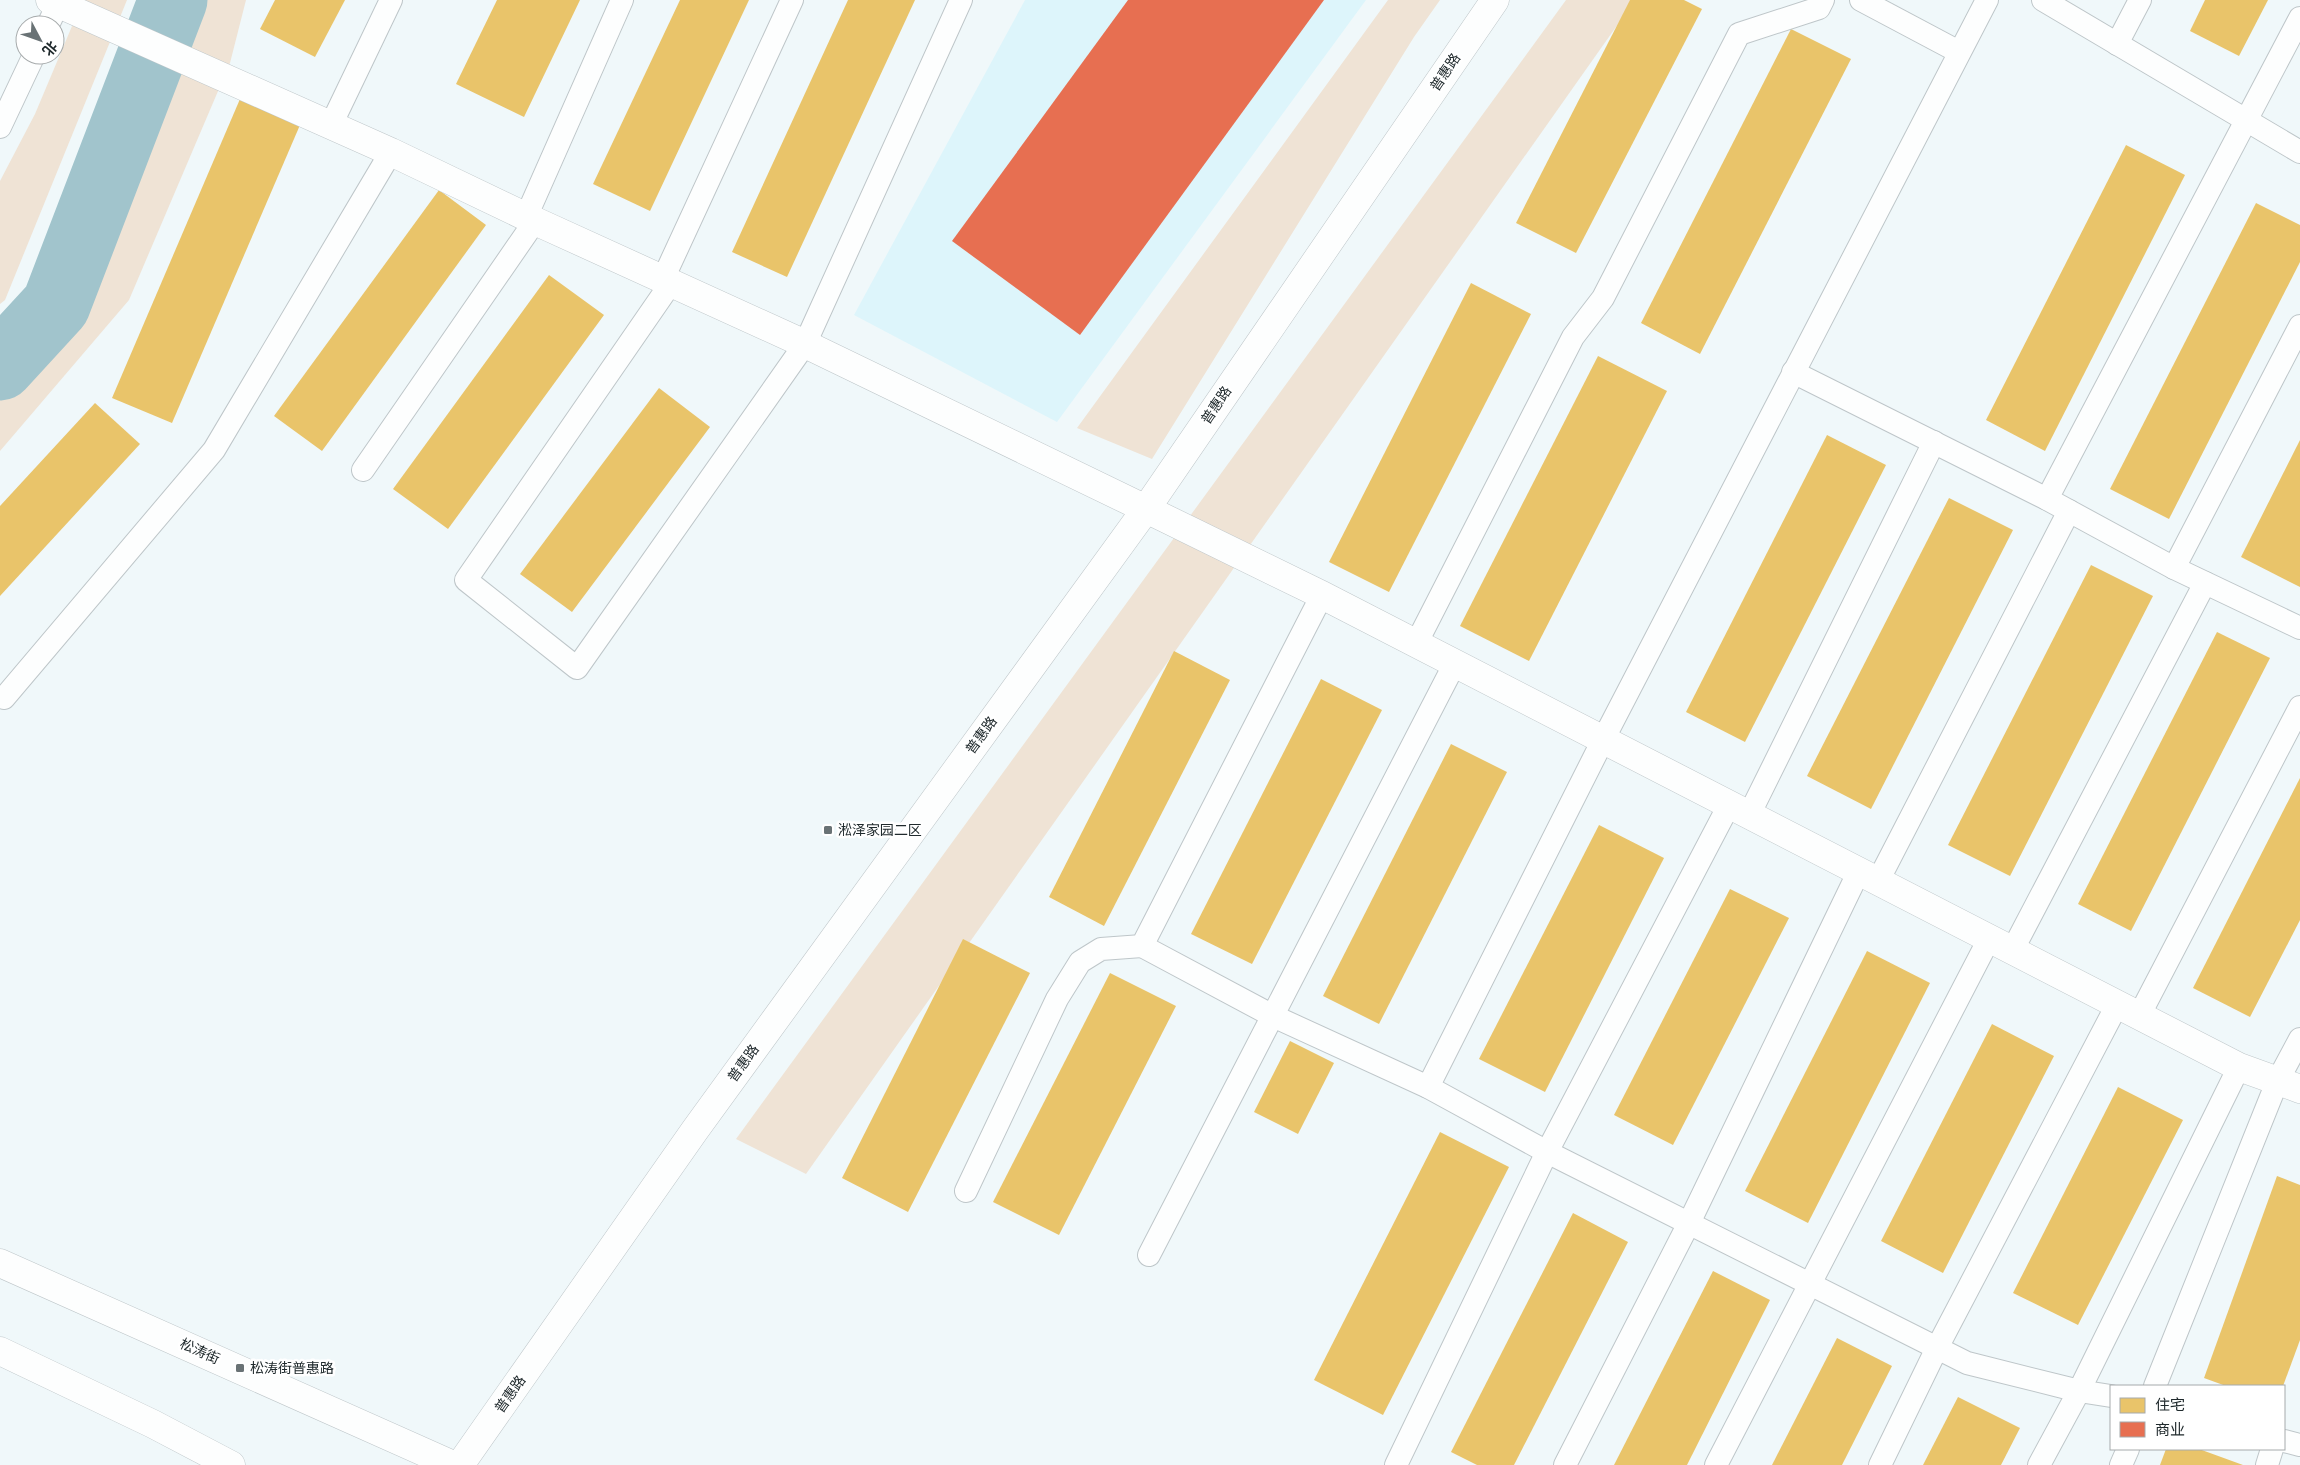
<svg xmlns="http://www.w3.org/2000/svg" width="2300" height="1465" font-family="'DM Sans','Noto Sans SC',sans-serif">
<rect width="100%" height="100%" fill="#f0f8fa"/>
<polygon fill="#ddf5fb" points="1025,0 1366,0 1057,422 854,315"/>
<g fill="#efe3d5">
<polygon points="83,0 127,0 5,300 0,304 0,181 35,114"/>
<polygon points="198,0 246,0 230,63 129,300 0,451 0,393 62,326"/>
<polygon points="1388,0 1440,0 1414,37 1152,459 1077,428"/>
<polygon points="1566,0 1635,0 806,1174 736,1139"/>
</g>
<g fill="#e9c46a">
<polygon points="275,0 345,0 315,57 260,29"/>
<polygon points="497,0 580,0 524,117 456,84"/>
<polygon points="680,0 749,0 650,211 593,184"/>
<polygon points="848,0 915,0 787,277 732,252"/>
<polygon points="1630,0 1684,0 1702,9 1576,253 1516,223"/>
<polygon points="2205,0 2268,0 2239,56 2190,31"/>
<polygon points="1791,29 1851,59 1700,354 1641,323"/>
<polygon points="240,99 300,125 172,423 112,398"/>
<polygon points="2126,145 2185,175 2045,451 1986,420"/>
<polygon points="439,190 486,225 322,451 274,416"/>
<polygon points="2256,203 2300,225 2300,262 2169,519 2110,489"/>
<polygon points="549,275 604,315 448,529 393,489"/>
<polygon points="1471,283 1531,314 1389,592 1329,562"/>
<polygon points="1598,356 1667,391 1529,661 1460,626"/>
<polygon points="659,388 710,427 572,612 520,574"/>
<polygon points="95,403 140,444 0,596 0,506"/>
<polygon points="1827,435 1886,465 1745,742 1686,712"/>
<polygon points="2300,440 2300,587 2241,557"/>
<polygon points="1949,498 2013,530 1871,809 1807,776"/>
<polygon points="2091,565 2153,596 2010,876 1948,845"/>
<polygon points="2217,632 2270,658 2131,931 2078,904"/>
<polygon points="1174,651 1230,680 1104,926 1049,897"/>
<polygon points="1321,679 1382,710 1252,964 1191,934"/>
<polygon points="1451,744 1507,772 1379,1024 1323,996"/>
<polygon points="2300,778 2300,920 2250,1017 2193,988"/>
<polygon points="1599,825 1664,858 1545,1092 1479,1059"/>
<polygon points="1730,889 1789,918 1673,1145 1614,1115"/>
<polygon points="963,939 1030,973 908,1212 842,1178"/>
<polygon points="1867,951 1930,983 1808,1223 1745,1191"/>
<polygon points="1110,973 1176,1006 1059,1235 993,1202"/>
<polygon points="1992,1024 2054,1056 1943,1273 1881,1241"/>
<polygon points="1290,1041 1334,1063 1298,1134 1254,1112"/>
<polygon points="2118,1087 2183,1120 2078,1325 2013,1293"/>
<polygon points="1440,1132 1509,1167 1383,1415 1314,1380"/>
<polygon points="2277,1176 2300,1185 2300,1340 2283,1386 2226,1386 2204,1378"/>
<polygon points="1573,1213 1628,1242 1514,1465 1477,1465 1451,1452"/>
<polygon points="1713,1271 1770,1300 1687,1465 1614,1465"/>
<polygon points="1837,1338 1892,1366 1842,1465 1772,1465"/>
<polygon points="1958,1397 2020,1428 2001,1465 1923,1465"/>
<polygon points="2166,1449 2199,1449 2243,1465 2160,1465"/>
</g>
<polygon fill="#e76f51" points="1128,0 1324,0 1080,335 952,241"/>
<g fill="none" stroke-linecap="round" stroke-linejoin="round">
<polyline stroke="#a1c4cc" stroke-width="69" points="0,366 56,305 173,0"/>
<defs>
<g id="service">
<polyline points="1861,0 1959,52"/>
<polyline points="2043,0 2300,152"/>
<polyline points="48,25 58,4"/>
<polyline points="2117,44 2140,0"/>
<polyline points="331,125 391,0"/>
<polyline points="0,127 34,55"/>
<polyline points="526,217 622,0"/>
<polyline points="663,279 792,0"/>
<polyline points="671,283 466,580 577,668 805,344 961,0"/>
<polyline points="1793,372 2047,499 2174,568 2300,628"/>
<polyline points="363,470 535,221"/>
<polyline points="2047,499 2300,18"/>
<polyline points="2174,568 2300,326"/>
<polyline points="1416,644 1573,337 1603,298 1739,34 1819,8 1823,0"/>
<polyline points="4,698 214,450 391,152"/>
<polyline points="1749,815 1934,442"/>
<polyline points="1878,881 2069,511"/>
<polyline points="1142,946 1273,1016 1428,1087 1547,1152 1967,1363 2079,1391 2111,1396"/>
<polyline points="2012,951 2205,583"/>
<polyline points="2139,1016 2300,707"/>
<polyline points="1428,1087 1603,740 1987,0"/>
<polyline points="966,1191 1057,999 1080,962 1101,949 1142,946 1322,595"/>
<polyline points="1149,1255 1455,663"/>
<polyline points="2155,1386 2277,1082 2300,1039"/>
<polyline points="2284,1441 2300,1445"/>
<polyline points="1396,1465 1547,1152 1729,805"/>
<polyline points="1565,1465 1689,1223 1859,871"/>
<polyline points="1716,1465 1989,939"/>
<polyline points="1880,1465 1937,1348 2117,1005"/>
<polyline points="2039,1465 2079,1391 2239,1067"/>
<polyline points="2121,1465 2128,1449"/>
<polyline points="2267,1465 2272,1449"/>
</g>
<polyline id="minor" points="50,0 391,152 535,221 805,344 1146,509 1322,595 2239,1067 2300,1089"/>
<polyline id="secondary" points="460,1465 695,1130 1146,509 1495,0"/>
<g id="primary">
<polyline points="0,1263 453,1465"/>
<polyline points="0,1351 153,1424 231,1465"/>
</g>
</defs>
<use href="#service" stroke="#bec6c9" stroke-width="24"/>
<use href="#minor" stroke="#bec6c9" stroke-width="29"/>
<use href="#secondary" stroke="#bec6c9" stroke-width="29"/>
<use href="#primary" stroke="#bec6c9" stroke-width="29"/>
<use href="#service" stroke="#fdfefe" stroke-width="22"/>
<use href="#minor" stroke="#fdfefe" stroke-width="28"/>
<use href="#secondary" stroke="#fdfefe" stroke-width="28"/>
<use href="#primary" stroke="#fdfefe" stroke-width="28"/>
</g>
<g fill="#697275" stroke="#fff" stroke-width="2">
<rect x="823" y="825" width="10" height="10" rx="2.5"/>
<rect x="235" y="1363" width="10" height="10" rx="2.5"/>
</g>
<g text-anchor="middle" stroke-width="5" stroke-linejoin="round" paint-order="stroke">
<g font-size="14" fill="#202a2d" stroke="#fff">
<text transform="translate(1445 72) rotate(-56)" y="5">普惠路</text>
<text transform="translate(1216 405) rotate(-56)" y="5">普惠路</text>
<text transform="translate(981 735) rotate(-54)" y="5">普惠路</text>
<text transform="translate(743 1063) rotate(-54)" y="5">普惠路</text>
<text transform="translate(200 1351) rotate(24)" y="5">松涛街</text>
<text transform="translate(510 1394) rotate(-55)" y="5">普惠路</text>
</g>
<g font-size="14" fill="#202a2d" stroke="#fff" text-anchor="start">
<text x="838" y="835">淞泽家园二区</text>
<text x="250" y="1373">松涛街普惠路</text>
</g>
</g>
<rect x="2110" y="1385" width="175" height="65" fill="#ffffff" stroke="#a6aaab"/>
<rect x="2120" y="1398" width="25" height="15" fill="#e9c46a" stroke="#a6aaab"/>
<text x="2155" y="1410" font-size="15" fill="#202a2d">住宅</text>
<rect x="2120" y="1422" width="25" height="15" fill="#e76f51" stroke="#a6aaab"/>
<text x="2155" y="1435" font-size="15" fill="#202a2d">商业</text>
<g transform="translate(40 40) rotate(131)"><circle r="24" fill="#ffffff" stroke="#a6aaab"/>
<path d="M0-4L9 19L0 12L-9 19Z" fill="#697275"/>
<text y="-8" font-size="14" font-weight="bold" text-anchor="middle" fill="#202a2d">北</text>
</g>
</svg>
